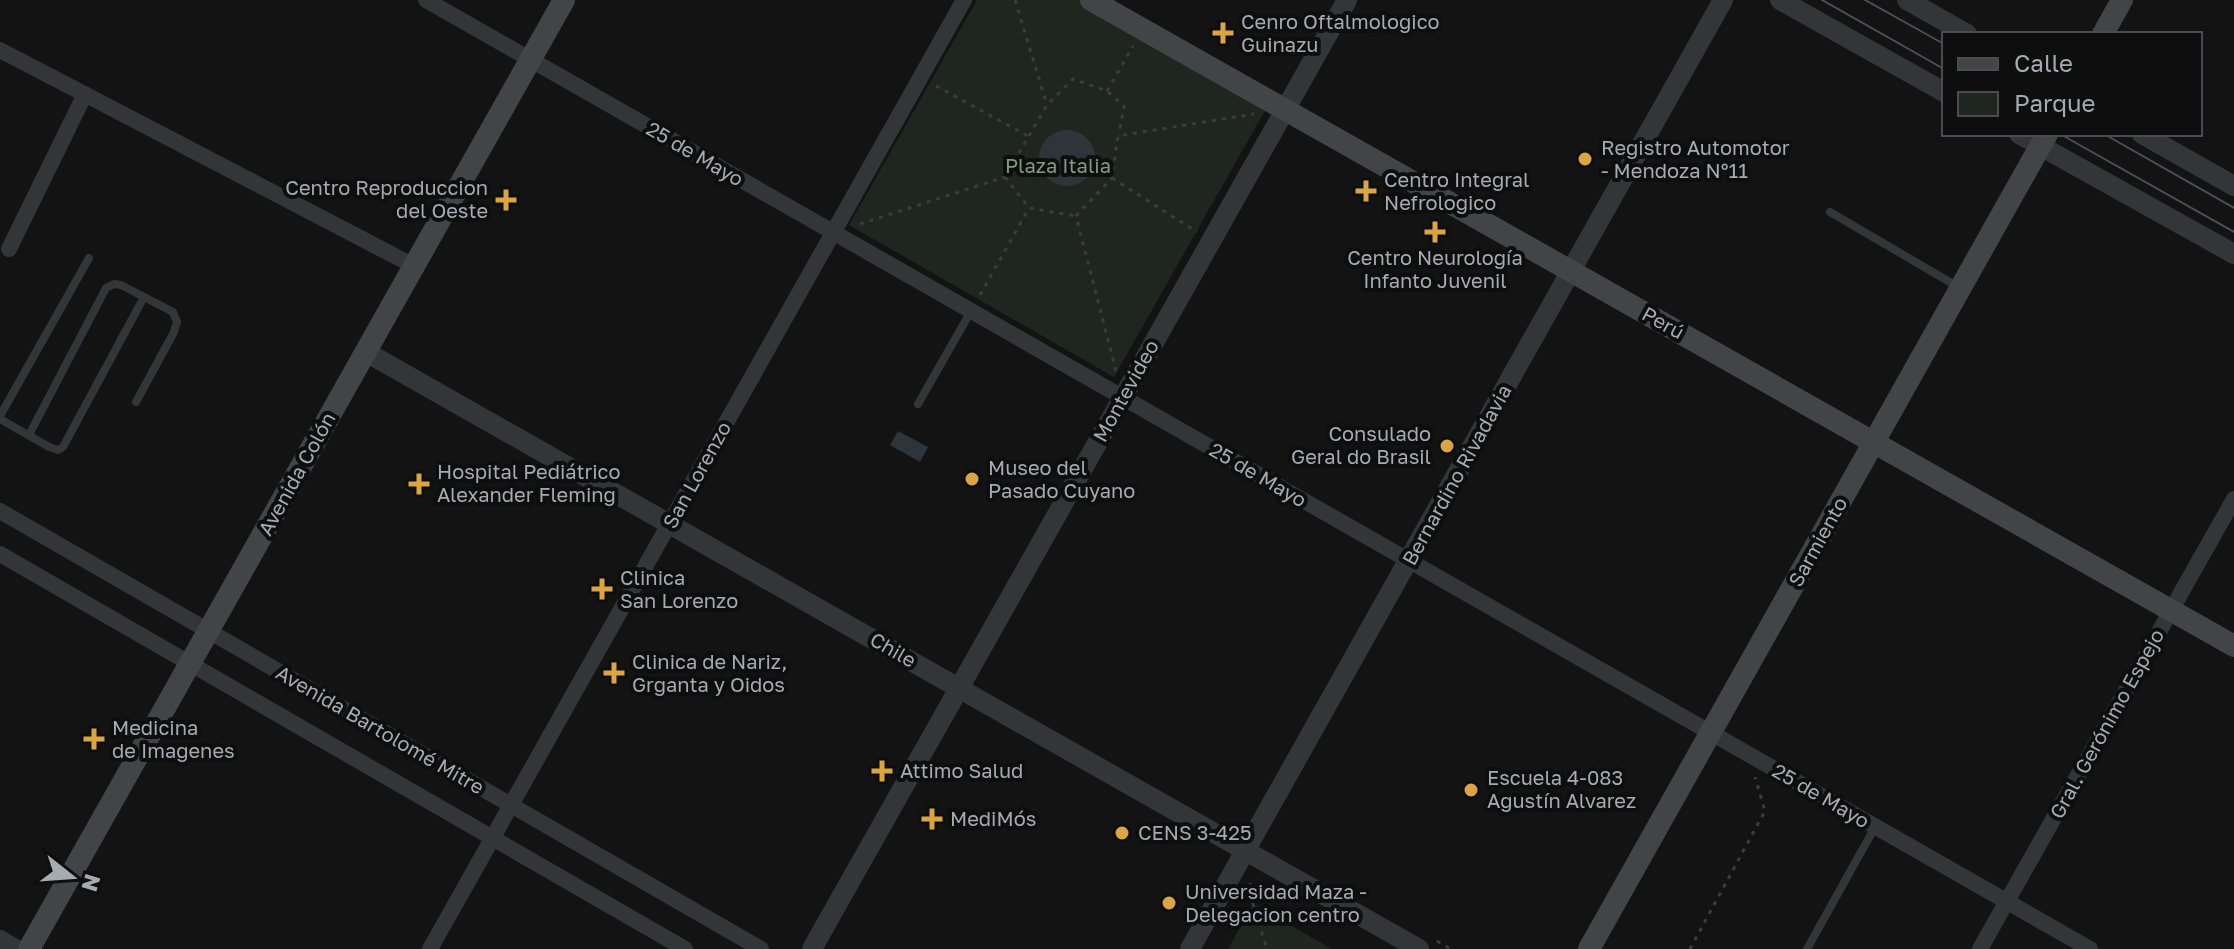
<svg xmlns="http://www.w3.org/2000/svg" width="2234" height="949" font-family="'Golos Text',sans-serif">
<rect width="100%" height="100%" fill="#131314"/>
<g fill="#1f2620">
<polygon points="977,0 1080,0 1267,107 1114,377 849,225"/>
<polygon points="1253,904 1332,949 1228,949"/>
</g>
<g fill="#2d353b">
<circle cx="1067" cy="158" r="28"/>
<polygon points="898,431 928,447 920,462 890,445"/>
</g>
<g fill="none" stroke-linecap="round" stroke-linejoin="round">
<g stroke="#3a3c3f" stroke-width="3" stroke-dasharray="4 6" stroke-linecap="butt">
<polyline points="1015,0 1047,105"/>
<polyline points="936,86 1028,136"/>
<polyline points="1107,91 1133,46"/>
<polyline points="1005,177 1029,208 1076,216"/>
<polyline points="1112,178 1197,232"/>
<polyline points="860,224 1005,177 1047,105 1073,79 1107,91 1124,106 1119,135"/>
<polyline points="980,295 1029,208"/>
<polyline points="1116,371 1076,216 1112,178 1118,136 1254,114"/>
<polyline points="1250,883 1253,904 1267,949"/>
<polyline points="1437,941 1451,949"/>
<polyline points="1690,949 1765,811 1755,777"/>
</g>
<g stroke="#343538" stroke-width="8">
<polyline points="1830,212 1960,288"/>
<polyline points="918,404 971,311"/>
<polyline points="0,416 89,258"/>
<polyline points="0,419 49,447 58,450 63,447 144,297"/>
<polyline points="29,435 106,288 114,284 121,285 173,312 177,322 174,332 136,402"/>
<polyline points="1807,949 1875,827"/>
</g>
<g stroke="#343538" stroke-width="16">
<polyline points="426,0 2090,949"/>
<polyline points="0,50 414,266"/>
<polyline points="9,249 85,94"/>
<polyline points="0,511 761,949"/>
<polyline points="0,554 685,949"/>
<polyline points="430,949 964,0"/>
<polyline points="1980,949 2234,499"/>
</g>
<g stroke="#343538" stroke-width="20">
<polyline points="1780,0 1944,92"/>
<polyline points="1907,0 1967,34"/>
<polyline points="2019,134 2234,254"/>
<polyline points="2142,134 2234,186"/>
<polyline points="366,352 1419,949"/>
<polyline points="0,940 15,949"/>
<polyline points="812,949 1347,0"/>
<polyline points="1190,949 1723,0"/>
</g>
<g stroke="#424448" stroke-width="22">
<polyline points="1091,0 2234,646"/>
<polyline points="2103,34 2122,0"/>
<polyline points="29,949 564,0"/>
<polyline points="1589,949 2047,134"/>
</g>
<g stroke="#4d4f53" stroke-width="2">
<polyline points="1822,0 1944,69"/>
<polyline points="1865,0 1944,44"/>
<polyline points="2060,134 2234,232"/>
<polyline points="2104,134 2234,208"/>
</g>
</g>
<g fill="#dba444" stroke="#0e0e0f" stroke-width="3">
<path d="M1219 21h8v8h8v8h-8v8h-8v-8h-8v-8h8z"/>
<circle cx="1585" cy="159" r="8"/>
<path d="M1362 179h8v8h8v8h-8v8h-8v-8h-8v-8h8z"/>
<path d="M502 188h8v8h8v8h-8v8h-8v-8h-8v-8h8z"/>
<path d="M1431 220h8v8h8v8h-8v8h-8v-8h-8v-8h8z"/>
<circle cx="1447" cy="446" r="8"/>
<circle cx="972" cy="479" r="8"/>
<path d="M415 472h8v8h8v8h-8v8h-8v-8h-8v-8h8z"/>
<path d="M598 577h8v8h8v8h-8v8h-8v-8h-8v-8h8z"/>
<path d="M610 661h8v8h8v8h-8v8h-8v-8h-8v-8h8z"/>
<path d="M90 727h8v8h8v8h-8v8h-8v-8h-8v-8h8z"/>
<path d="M878 759h8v8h8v8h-8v8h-8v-8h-8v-8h8z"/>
<circle cx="1471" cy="790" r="8"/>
<path d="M928 807h8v8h8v8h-8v8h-8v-8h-8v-8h8z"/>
<circle cx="1122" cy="833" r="8"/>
<circle cx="1169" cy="903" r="8"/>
</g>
<g text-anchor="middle" stroke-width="8" stroke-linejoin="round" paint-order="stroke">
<g font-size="20" fill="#a6aab3" stroke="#0e0e0f" text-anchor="start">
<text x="1241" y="29">Cenro Oftalmologico<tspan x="1241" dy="23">Guinazu</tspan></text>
<text x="1601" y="155">Registro Automotor<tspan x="1601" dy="23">- Mendoza N°11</tspan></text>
<text x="1384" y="187">Centro Integral<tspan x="1384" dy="23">Nefrologico</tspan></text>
<text x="488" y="195" text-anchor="end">Centro Reproduccion<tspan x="488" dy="23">del Oeste</tspan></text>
<text x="1435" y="265" text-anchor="middle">Centro Neurología<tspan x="1435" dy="23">Infanto Juvenil</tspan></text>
<text x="1431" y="441" text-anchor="end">Consulado<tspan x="1431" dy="23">Geral do Brasil</tspan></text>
<text x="988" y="475">Museo del<tspan x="988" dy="23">Pasado Cuyano</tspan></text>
<text x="437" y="479">Hospital Pediátrico<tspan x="437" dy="23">Alexander Fleming</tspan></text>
<text x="620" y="585">Clinica<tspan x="620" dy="23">San Lorenzo</tspan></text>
<text x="632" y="669">Clinica de Nariz,<tspan x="632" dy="23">Grganta y Oidos</tspan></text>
<text x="112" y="735">Medicina<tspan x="112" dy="23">de Imagenes</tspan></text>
<text x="900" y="778">Attimo Salud</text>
<text x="1487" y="785">Escuela 4-083<tspan x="1487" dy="23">Agustín Alvarez</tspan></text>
<text x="950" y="826">MediMós</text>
<text x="1138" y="840">CENS 3-425</text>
<text x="1185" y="899">Universidad Maza -<tspan x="1185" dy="23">Delegacion centro</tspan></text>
</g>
<g font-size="20" fill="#a6aab3" stroke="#0e0e0f">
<text transform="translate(695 154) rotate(30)" y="7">25 de Mayo</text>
<text transform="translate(1663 323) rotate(29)" y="7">Perú</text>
<text transform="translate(1126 391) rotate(-61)" y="7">Montevideo</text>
<text transform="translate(297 474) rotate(-61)" y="7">Avenida Colón</text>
<text transform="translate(697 475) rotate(-61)" y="7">San Lorenzo</text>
<text transform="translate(1258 475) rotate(30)" y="7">25 de Mayo</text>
<text transform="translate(1457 475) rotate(-61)" y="7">Bernardino Rivadavia</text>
<text transform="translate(1818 542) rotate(-61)" y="7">Sarmiento</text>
<text transform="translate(893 650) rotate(30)" y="7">Chile</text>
<text transform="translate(2107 724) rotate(-61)" y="7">Gral. Gerónimo Espejo</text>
<text transform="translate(380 730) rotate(30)" y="7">Avenida Bartolomé Mitre</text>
<text transform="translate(1821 796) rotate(30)" y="7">25 de Mayo</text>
</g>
<g font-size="20" fill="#7f9b80" stroke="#0e0e0f">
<text x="1058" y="173">Plaza Italia</text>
</g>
</g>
<rect x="1942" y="32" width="260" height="104" fill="#0e0e0f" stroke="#4b4c51" stroke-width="2"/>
<rect x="1958" y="58" width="40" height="12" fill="#424448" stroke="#4b4c51" stroke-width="2"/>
<text x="2014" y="72" font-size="24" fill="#a6aab3">Calle</text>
<rect x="1958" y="92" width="40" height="24" fill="#1f2620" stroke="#4b4c51" stroke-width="2"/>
<text x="2014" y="112" font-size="24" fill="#a6aab3">Parque</text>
<g transform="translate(72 877) rotate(107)" stroke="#0e0e0f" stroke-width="6" paint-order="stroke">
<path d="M0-6L14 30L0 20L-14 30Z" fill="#a6aab3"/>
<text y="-12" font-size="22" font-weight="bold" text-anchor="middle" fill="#a6aab3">N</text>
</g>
</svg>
